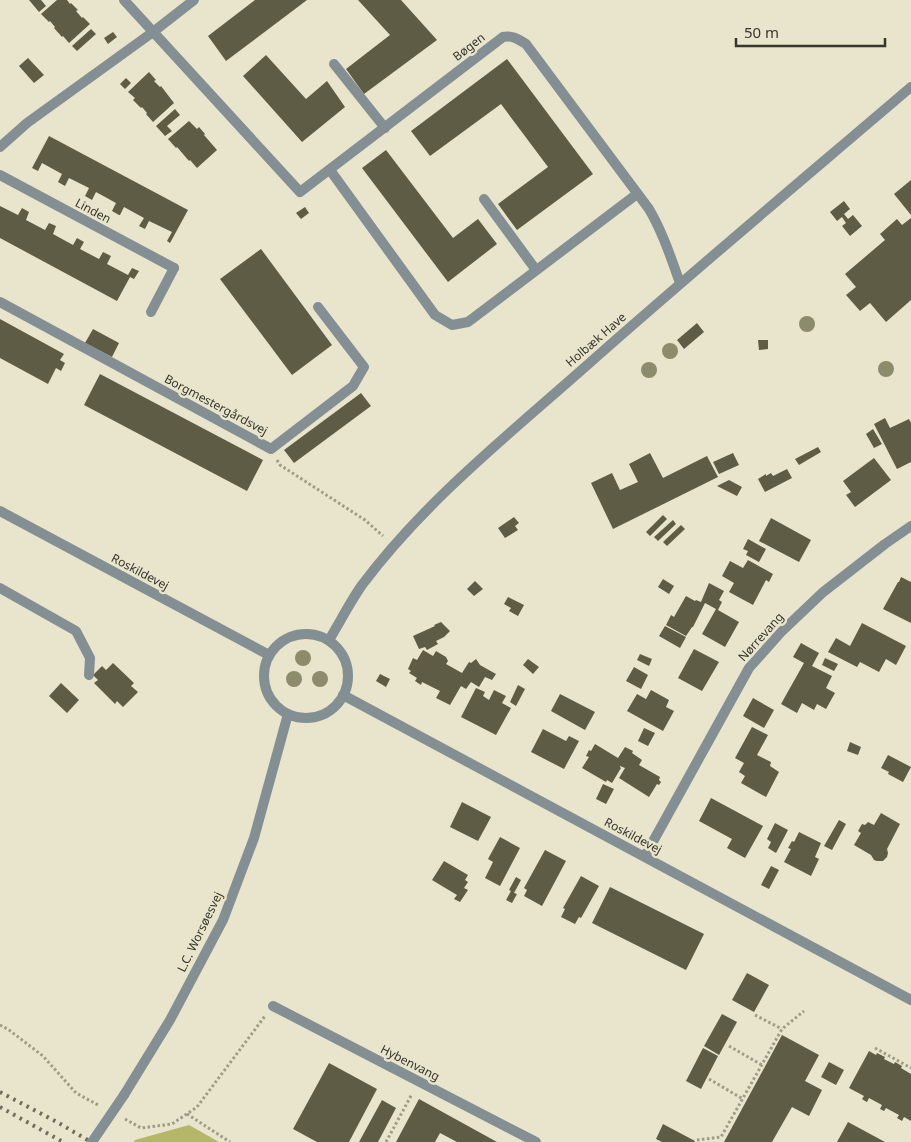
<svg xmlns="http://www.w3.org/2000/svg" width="911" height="1142" font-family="'Noto Sans',sans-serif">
<rect width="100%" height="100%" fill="#e8e5cc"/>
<polygon fill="#b4b767" points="189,1125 219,1142 134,1142 135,1140"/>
<g fill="#5f5c46">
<polygon points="29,0 41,0 46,6 39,12"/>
<polygon points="57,0 67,0 70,4 71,3 78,10 76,11 82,18 83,17 90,24 69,43 63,36 62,37 54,28 55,27 50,21 49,22 41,14"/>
<polygon points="255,0 307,0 226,61 208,36"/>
<polygon points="358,0 401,0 437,40 364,94 346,69 390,35"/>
<polygon points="91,29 96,34 77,51 72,46"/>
<polygon points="113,32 117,37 108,44 104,38"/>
<polygon points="266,55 306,99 327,81 345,107 302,142 243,76"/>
<polygon points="28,58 44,75 34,83 19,66"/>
<polygon points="507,59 593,174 517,230 498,204 548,167 501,104 430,156 411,131"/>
<polygon points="149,72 156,80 154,81 160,87 161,86 174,103 153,122 146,114 147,113 142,107 141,108 133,100 135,98 128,92"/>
<polygon points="126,78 131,83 125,89 120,84"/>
<polygon points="175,109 180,115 167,126 172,131 165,136 156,126"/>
<polygon points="189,121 197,129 199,127 205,134 204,135 217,150 197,168 190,160 189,161 177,147 176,148 168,139"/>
<polygon points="49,136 188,210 170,243 167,241 172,232 149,221 145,229 139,226 144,218 124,207 120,215 119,215 112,211 116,203 96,192 92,200 85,196 89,188 69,178 65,186 58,182 62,174 42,163 38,171 32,168"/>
<polygon points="386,150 453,238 478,219 497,244 448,282 362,168"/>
<polygon points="911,180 911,215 894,194"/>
<polygon points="844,201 850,209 844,214 848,219 853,215 862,226 850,236 842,226 846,223 842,217 837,221 830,212"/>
<polygon points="0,206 18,215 22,208 29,212 26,220 45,230 49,223 56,226 53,234 73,245 77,238 84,242 80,249 99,259 103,252 111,256 107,264 128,275 132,268 139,271 134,279 130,277 117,301 0,238"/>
<polygon points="305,207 309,213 301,219 296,213"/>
<polygon points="911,218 911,300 886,322 870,303 860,311 846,295 856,287 845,274 885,240 880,234 897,219 902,225"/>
<polygon points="261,249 332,345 292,375 220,279"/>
<polygon points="0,319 64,354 60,360 65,363 61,371 56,368 48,384 0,358"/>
<polygon points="697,323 704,332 684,349 677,340"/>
<polygon points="93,329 119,343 112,357 85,343"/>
<polygon points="758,340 768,340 768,349 759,350"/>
<polygon points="100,374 263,460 247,491 84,405"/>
<polygon points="361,393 371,406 294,463 284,450"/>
<polygon points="885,418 890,428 909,419 911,423 911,462 897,469 874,424"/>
<polygon points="873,429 882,444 874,448 866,434"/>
<polygon points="818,447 821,452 799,465 795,459"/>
<polygon points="650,453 663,478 707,456 718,477 613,529 591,483 612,473 620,490 638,482 629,464"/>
<polygon points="733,453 739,465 719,474 713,462"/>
<polygon points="874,458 891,480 855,507 846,495 851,492 843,481"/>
<polygon points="787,469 792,478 765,492 758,479 766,474 766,476 771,473 773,476"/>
<polygon points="729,480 742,487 737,496 717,486"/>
<polygon points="663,515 667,519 650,536 646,532"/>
<polygon points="514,517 519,523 515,526 518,530 505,538 498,528"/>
<polygon points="771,518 811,540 799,562 759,541"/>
<polygon points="673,520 676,524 658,541 654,537"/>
<polygon points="681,525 685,529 667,546 663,542"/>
<polygon points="748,539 766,549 759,562 746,555 748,551 743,549"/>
<polygon points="748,560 773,574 769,582 766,580 753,605 729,592 734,583 722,576 730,561 743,568"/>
<polygon points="901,577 911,582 911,623 883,609 898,582 899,582"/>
<polygon points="663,579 674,586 669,594 658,587"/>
<polygon points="475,581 483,589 474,596 467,589"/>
<polygon points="709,583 724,591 719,600 722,602 718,610 739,622 725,647 702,634 716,609 705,603 693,627 692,627 686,636 666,625 671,615 674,617 686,596 695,601 696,600 701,602"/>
<polygon points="508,597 524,605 518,616 509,611 511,608 504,604"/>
<polygon points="441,622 450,631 444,637 436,641 438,644 427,650 425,647 419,649 413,636 435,626 434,625"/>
<polygon points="862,623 906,646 896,665 886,659 879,672 860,662 857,667 828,652 836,638 850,646"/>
<polygon points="665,626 686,637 680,648 659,636"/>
<polygon points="801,643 819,653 812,666 832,676 826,688 835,693 826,709 817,704 814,710 802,703 797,713 781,704 804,663 793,657"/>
<polygon points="694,649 719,662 702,691 678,678"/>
<polygon points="423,650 433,656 436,651 446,657 448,661 446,664 462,673 469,662 471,663 476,659 480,665 496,674 492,680 485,677 479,687 471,682 466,689 461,686 450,705 436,698 440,691 422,682 421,685 415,681 417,678 409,673 411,671 408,669 413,658 417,660"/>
<polygon points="640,654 652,659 649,666 637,660"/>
<polygon points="825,658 838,664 834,671 822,665"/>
<polygon points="528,659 539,667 533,674 523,665"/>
<polygon points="113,663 134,683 131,686 138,692 123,707 117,701 115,704 94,683 98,680 93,675 102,666 106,670"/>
<polygon points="634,667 648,675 641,689 626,681"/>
<polygon points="380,674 390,679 386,687 376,681"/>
<polygon points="61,683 79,700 67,713 49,696"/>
<polygon points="518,685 525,689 516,706 510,702"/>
<polygon points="476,688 485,692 483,696 489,700 494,690 506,696 502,703 511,708 496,735 461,717"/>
<polygon points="651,690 669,700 666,707 674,711 663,731 627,711 637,694 646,699"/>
<polygon points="560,694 595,712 585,730 551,711"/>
<polygon points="753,698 774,710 764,728 743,716"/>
<polygon points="752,727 768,735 757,755 771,762 770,766 779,772 766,797 741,783 745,776 739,772 744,763 735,758"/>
<polygon points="644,728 655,733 648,746 638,741"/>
<polygon points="543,729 566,741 569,736 579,741 564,769 531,752"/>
<polygon points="850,742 861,747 858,755 847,751"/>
<polygon points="595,744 618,758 625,747 633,751 632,753 642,760 639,765 660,777 659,780 661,782 659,785 657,784 649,797 619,778 625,768 620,766 620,767 621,768 612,783 607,780 606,782 582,768 589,757 586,756 589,750 591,751"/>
<polygon points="888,755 911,767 903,782 888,774 889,772 881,768"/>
<polygon points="603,784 614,789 606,804 596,799"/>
<polygon points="711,798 763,826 745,858 727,848 732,839 699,821"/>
<polygon points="462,802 491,817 478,841 450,827"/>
<polygon points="881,813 900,824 887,849 888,853 887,857 883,861 877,861 874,860 871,855 854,845 861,833 858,831 862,824 865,825 868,822 874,825"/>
<polygon points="839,820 846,824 832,850 824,846"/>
<polygon points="775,823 788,830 776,853 768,848 771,842 767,839"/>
<polygon points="799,832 821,843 815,857 819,859 811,876 784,862 791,849 788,848 792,841 794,842"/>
<polygon points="500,837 520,848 500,886 485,878 493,862 488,859"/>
<polygon points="545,850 566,861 542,906 524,896 527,890 524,888"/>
<polygon points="444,861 468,875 465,880 468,882 464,888 468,890 460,902 454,899 457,895 432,880"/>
<polygon points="771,866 779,870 769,889 761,885"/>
<polygon points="581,876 599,886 581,918 579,917 575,924 561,917 565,909 563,908"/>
<polygon points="516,877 521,880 514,893 517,894 512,903 506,900 511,891 509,890"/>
<polygon points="610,887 704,934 686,970 592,923"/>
<polygon points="747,973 769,985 754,1012 732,1000"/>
<polygon points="722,1014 737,1022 719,1055 704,1046"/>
<polygon points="782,1035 819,1055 805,1081 822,1090 809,1116 792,1107 772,1142 724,1142"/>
<polygon points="703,1048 718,1056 701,1089 686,1081"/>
<polygon points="869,1051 876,1055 877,1053 885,1057 884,1059 894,1064 895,1062 902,1066 901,1068 911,1074 911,1121 904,1117 902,1121 897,1118 899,1115 886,1108 884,1111 880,1109 882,1105 869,1098 867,1102 865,1101 862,1099 864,1096 849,1088"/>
<polygon points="829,1062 844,1070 836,1085 821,1077"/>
<polygon points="329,1063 377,1089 349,1142 317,1142 293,1129"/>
<polygon points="419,1099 497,1142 457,1142 440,1133 435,1142 396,1142"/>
<polygon points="382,1100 396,1108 378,1142 359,1142"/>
<polygon points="848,1122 885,1142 837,1142"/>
<polygon points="663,1124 695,1141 694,1142 662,1142 656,1139"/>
</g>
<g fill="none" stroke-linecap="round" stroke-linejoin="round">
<g stroke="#9e9b89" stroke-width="3" stroke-dasharray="2.5 2.5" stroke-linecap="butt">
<polyline points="277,460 280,465 365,520 383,536"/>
<polyline points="755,1015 782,1029"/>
<polyline points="0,1025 9,1030 43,1056 76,1093 100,1106"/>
<polyline points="729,1046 762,1065"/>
<polyline points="875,1048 911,1068"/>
<polyline points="709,1079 743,1099"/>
<polyline points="187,1114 230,1142"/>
<polyline points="125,1119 141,1128 172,1124 197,1107 265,1016"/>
<polyline points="697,1140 721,1137 782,1029 804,1011"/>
<polyline points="386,1142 412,1094"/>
</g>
<g stroke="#848f94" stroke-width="10">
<polyline points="334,64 385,128"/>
<polyline points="484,199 536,270"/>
<polyline points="151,312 174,268"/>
<polyline points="0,588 76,631 90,658 89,675"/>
</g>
<g stroke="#848f94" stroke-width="10">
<path d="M124 0 300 192 503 37C512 35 518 39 526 44L649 209C663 233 671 258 680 283"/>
<polyline points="0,147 27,123 153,32 194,0"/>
<polyline points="330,170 435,315 452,325 468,322 637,194"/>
<polyline points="0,175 174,268"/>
<polyline points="0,302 271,449 353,386 364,367 318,307"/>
<polyline points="645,856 749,668 782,631 822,593 885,544 911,526"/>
<polyline points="273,1006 536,1142"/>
</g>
<g stroke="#848f94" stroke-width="10">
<polyline points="0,511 269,655"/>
<circle cx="306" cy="676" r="42"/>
<path d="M329 640C340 622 350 602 362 585 425 501 507 436 585 367 692 272 802 180 911 87"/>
<polyline points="343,695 911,1000"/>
<polyline points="124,1095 170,1020 223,920 254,838 288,714"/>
</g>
<g stroke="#6e6d5e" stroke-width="4" stroke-dasharray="2.5 5" stroke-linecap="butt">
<polyline points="0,1092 57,1122 91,1142"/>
<polyline points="0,1107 63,1142"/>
</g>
<polyline stroke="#848f94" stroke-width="10" points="92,1142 124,1095"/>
</g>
<g fill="#8c8b6b">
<circle cx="807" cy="324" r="8"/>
<circle cx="670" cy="351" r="8"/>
<circle cx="886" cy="369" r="8"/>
<circle cx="649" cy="370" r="8"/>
<circle cx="303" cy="658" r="8"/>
<circle cx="294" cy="679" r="8"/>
<circle cx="320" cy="679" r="8"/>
</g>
<g text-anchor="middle" stroke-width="5" stroke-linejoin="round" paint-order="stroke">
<g font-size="12" fill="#37362c" stroke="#e8e5cc">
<text transform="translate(469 47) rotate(-38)" y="4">Bøgen</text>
<text transform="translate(93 211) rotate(28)" y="4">Linden</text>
<text transform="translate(596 340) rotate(-41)" y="4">Holbæk Have</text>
<text transform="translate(216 405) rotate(28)" y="4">Borgmestergårdsvej</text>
<text transform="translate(140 572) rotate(28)" y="4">Roskildevej</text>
<text transform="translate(761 637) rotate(-48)" y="4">Nørrevang</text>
<text transform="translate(633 836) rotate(28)" y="4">Roskildevej</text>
<text transform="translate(200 932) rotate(-64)" y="4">L.C. Worsøesvej</text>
<text transform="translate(410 1063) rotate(27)" y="4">Hybenvang</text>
</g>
</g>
<path d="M736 38v8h149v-8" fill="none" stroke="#37362c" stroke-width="2.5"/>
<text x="744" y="38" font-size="15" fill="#37362c" stroke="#e8e5cc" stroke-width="4" paint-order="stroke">50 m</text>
</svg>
